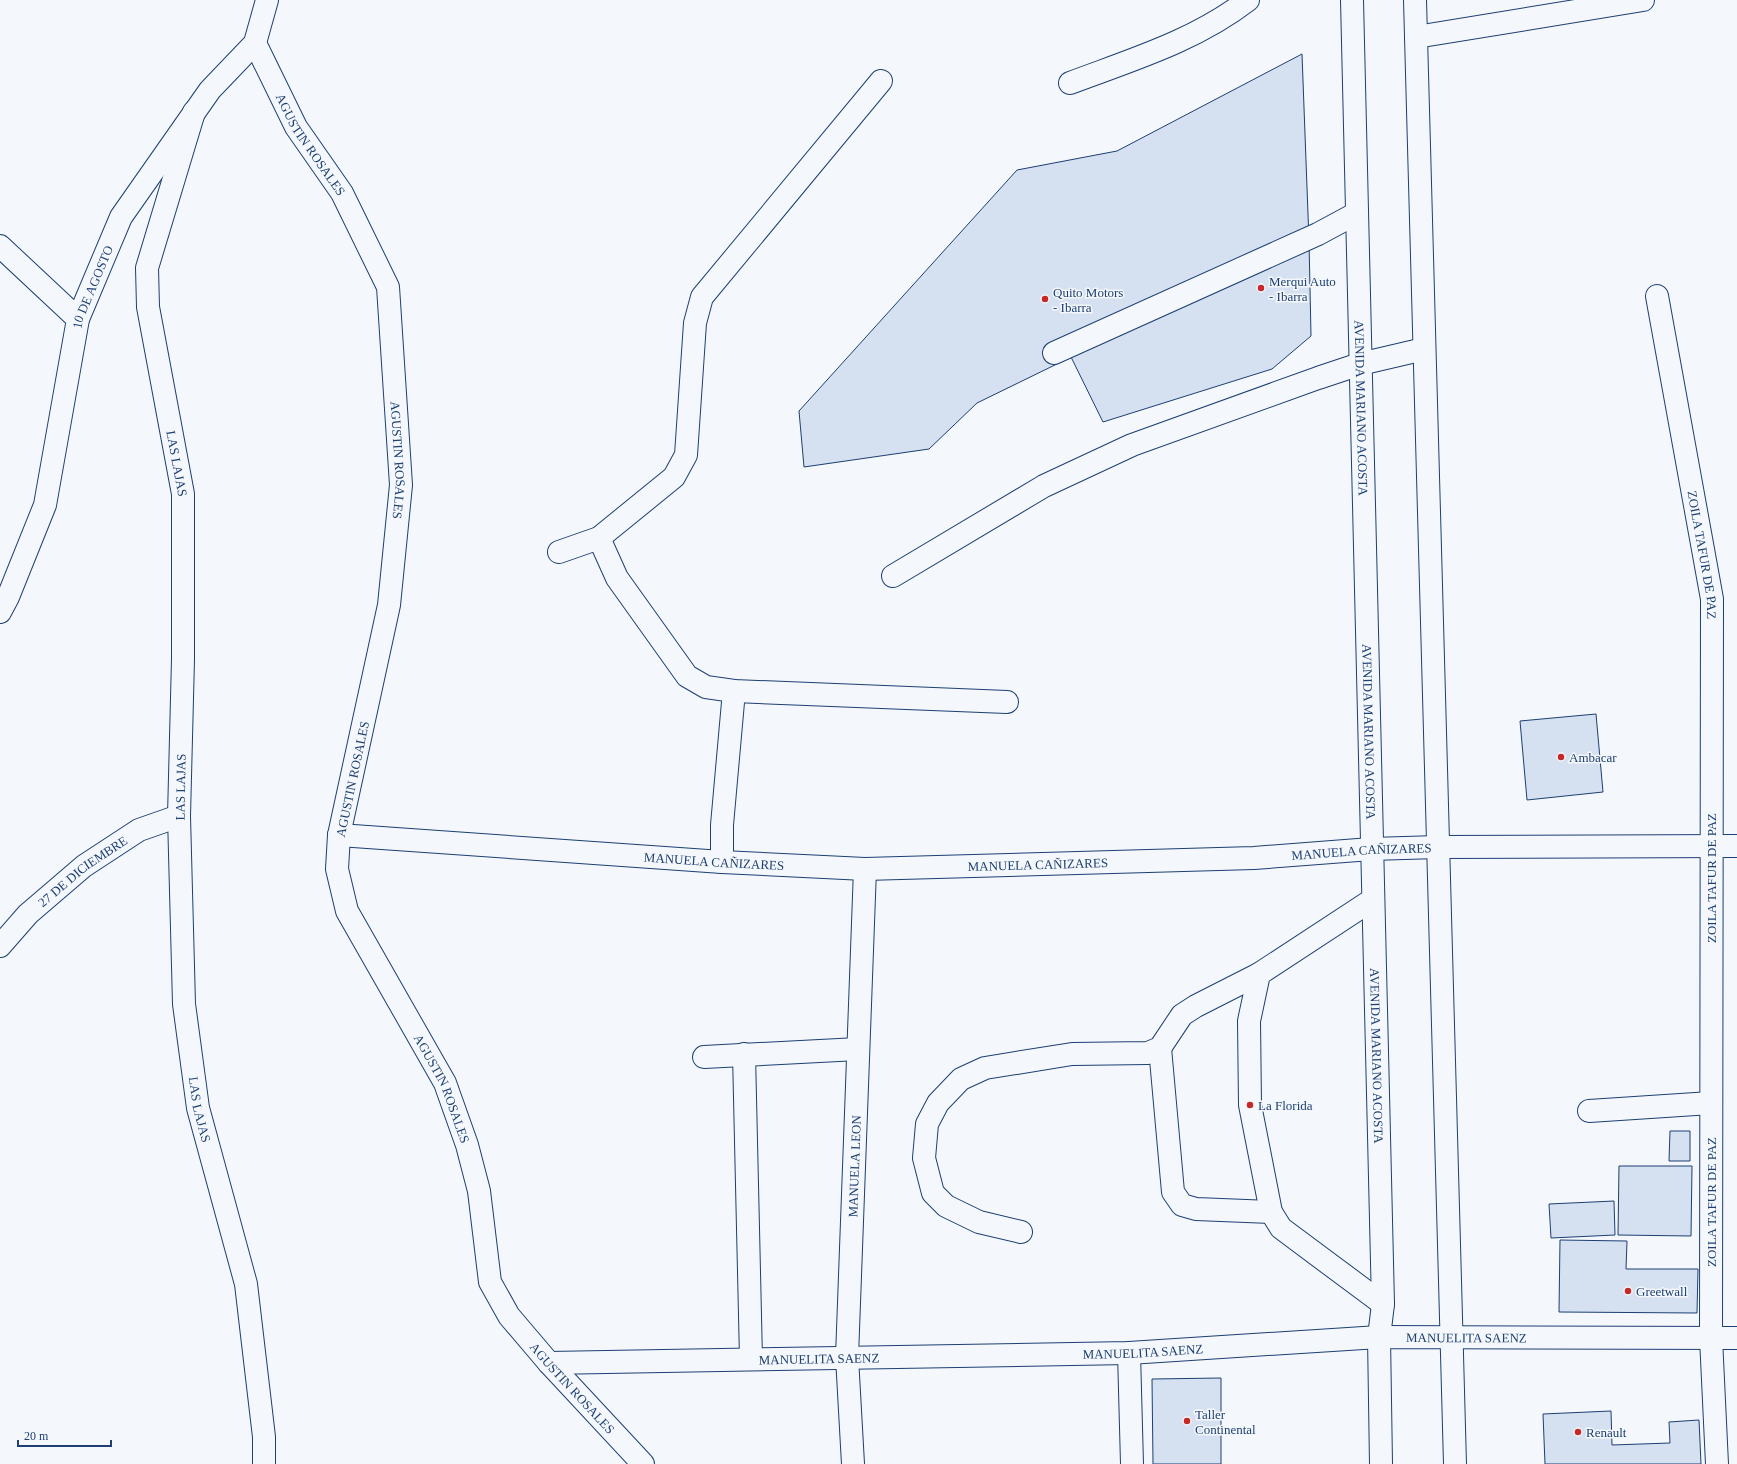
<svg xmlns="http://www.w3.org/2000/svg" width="1737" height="1464" font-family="'Times New Roman',serif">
<rect width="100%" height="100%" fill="#f4f7fb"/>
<g fill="#d5e0f0" stroke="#1d3f73">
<polygon points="1302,54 1309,241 977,403 929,449 804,467 799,411 1017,170 1117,151"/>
<polygon points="1309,241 1311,336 1272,369 1103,422 1071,357"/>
<polygon points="1596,714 1603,792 1527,800 1520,721"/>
<polygon points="1670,1131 1690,1131 1690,1161 1669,1161"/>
<polygon points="1619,1166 1692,1166 1691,1236 1618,1235"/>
<polygon points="1614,1201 1615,1235 1551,1238 1549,1204"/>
<polygon points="1560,1240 1627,1241 1626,1269 1698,1269 1697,1313 1559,1312"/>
<polygon points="1221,1378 1221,1464 1153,1464 1152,1379"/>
<polygon points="1611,1411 1612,1445 1670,1443 1669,1422 1699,1420 1701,1464 1545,1464 1543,1414"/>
</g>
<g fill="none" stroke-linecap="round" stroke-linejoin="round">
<defs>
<g id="minor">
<polyline points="1416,37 1643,0"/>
<path id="s1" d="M255 43 296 127 342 193 388 287 401 485 389 605 339 835 337 869 347 911 445 1083 467 1145 479 1191 490 1282 509 1316 549 1363 643 1464"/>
<path d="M1070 83C1131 60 1195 41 1248 0"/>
<path id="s2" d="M194 112 147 268 148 307 183 494V659L179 816 184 1004 198 1108 246 1284 264 1437V1464"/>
<polyline points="0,246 78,319"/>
<path id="s3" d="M1657 296 1712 599 1711 1338 1717 1464"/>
<polyline points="1054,353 1318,234 1357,213"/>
<polyline points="599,538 617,578 687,676 706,687 734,691 1007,702"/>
<polyline points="559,552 599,538 674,477 686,455 695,323 702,297 881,81"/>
<polyline points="893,576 1044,486 1132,445 1318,378 1360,364 1424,349"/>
<path id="s4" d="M0 612 8 597 45 505 78 319 121 217 210 90 255 43 267 0"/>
<path id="s5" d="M339 835 722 862 865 869 1254 858 1371 849 1438 847 1737 846"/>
<polyline points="722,862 722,825 734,691"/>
<polyline points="1372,900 1259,974 1249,1021 1250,1105 1271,1212 1281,1228 1383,1304"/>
<path id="s6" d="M0 946 28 914 84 866 139 830 179 816"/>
<polyline points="1160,1048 1173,1192 1182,1205 1196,1209 1271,1212"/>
<polyline points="744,1054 751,1359"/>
<polyline points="704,1057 858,1049"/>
<polyline points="1589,1111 1711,1103"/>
<polyline points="1021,1232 979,1222 946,1206 933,1193 924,1158 927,1124 938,1103 961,1079 985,1068 1072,1054 1148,1053 1160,1048 1182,1015 1196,1006 1259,974"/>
<polyline points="1129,1353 1132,1464"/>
<path id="s7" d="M549 1363 1129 1353 1379 1337 1737 1338"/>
<path id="s8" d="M853 1464 847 1357 865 869"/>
</g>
<g id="highway">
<path id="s9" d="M1352 0 1383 1304 1379 1337 1381 1464"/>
<polyline points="1415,0 1455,1464"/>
</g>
</defs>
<use href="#minor" stroke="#1d3f73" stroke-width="24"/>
<use href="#highway" stroke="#1d3f73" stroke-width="24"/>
<use href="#minor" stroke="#f4f7fb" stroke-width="22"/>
<use href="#highway" stroke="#f4f7fb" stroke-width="22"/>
</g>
<g fill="#c62828" stroke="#f4f7fb" stroke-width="1.5">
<circle cx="1261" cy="288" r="4"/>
<circle cx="1045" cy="299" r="4"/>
<circle cx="1561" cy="757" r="4"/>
<circle cx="1250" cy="1105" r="4"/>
<circle cx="1628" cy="1291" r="4"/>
<circle cx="1187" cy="1421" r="4"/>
<circle cx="1578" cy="1432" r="4"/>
</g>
<g text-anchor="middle" stroke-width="3" stroke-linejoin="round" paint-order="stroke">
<g font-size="13" fill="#1d3f73" stroke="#f4f7fb">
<text dy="5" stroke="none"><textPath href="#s1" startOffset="116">AGUSTIN ROSALES</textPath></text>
<text dy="5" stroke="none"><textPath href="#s4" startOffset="340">10 DE AGOSTO</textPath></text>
<text dy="5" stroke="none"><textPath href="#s9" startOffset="408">AVENIDA MARIANO ACOSTA</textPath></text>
<text dy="5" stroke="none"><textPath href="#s1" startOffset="452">AGUSTIN ROSALES</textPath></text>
<text dy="5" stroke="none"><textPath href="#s2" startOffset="361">LAS LAJAS</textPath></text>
<text dy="5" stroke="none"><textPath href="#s3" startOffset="263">ZOILA TAFUR DE PAZ</textPath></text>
<text dy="5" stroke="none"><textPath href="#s9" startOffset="732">AVENIDA MARIANO ACOSTA</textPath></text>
<text transform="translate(352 779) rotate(-78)" y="5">AGUSTIN ROSALES</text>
<text transform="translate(180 787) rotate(-89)" y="5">LAS LAJAS</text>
<text dy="5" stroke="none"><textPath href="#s5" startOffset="1024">MANUELA CAÑIZARES</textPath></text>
<text dy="5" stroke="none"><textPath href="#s5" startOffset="376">MANUELA CAÑIZARES</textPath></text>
<text dy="5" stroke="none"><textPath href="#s5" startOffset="700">MANUELA CAÑIZARES</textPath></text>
<text dy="5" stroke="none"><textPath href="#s6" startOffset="112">27 DE DICIEMBRE</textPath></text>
<text transform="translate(1711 878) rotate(-90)" y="5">ZOILA TAFUR DE PAZ</text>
<text dy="5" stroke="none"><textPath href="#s9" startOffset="1056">AVENIDA MARIANO ACOSTA</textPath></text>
<text dy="5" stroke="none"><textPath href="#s1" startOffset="1112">AGUSTIN ROSALES</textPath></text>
<text dy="5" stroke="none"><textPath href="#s2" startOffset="1009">LAS LAJAS</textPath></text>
<text dy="5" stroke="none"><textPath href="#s8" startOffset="298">MANUELA LEON</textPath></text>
<text transform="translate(1711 1202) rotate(-90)" y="5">ZOILA TAFUR DE PAZ</text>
<text dy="5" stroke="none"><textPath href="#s7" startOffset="918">MANUELITA SAENZ</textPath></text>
<text dy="5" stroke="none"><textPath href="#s7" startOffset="594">MANUELITA SAENZ</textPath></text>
<text dy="5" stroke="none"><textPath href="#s7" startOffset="270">MANUELITA SAENZ</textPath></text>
<text dy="5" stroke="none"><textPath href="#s1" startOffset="1448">AGUSTIN ROSALES</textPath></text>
</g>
<g font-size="13" fill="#1d3f73" stroke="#f4f7fb" text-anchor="start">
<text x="1269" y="286">Merqui Auto<tspan x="1269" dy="15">- Ibarra</tspan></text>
<text x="1053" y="297">Quito Motors<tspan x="1053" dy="15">- Ibarra</tspan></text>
<text x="1569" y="762">Ambacar</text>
<text x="1258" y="1110">La Florida</text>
<text x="1636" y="1296">Greetwall</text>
<text x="1195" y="1419">Taller<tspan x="1195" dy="15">Continental</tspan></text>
<text x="1586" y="1437">Renault</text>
</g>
</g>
<path d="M18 1440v6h93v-6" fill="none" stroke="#1d3f73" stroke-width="2"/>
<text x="24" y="1440" font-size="12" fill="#1d3f73" stroke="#f4f7fb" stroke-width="3" paint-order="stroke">20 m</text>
</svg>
